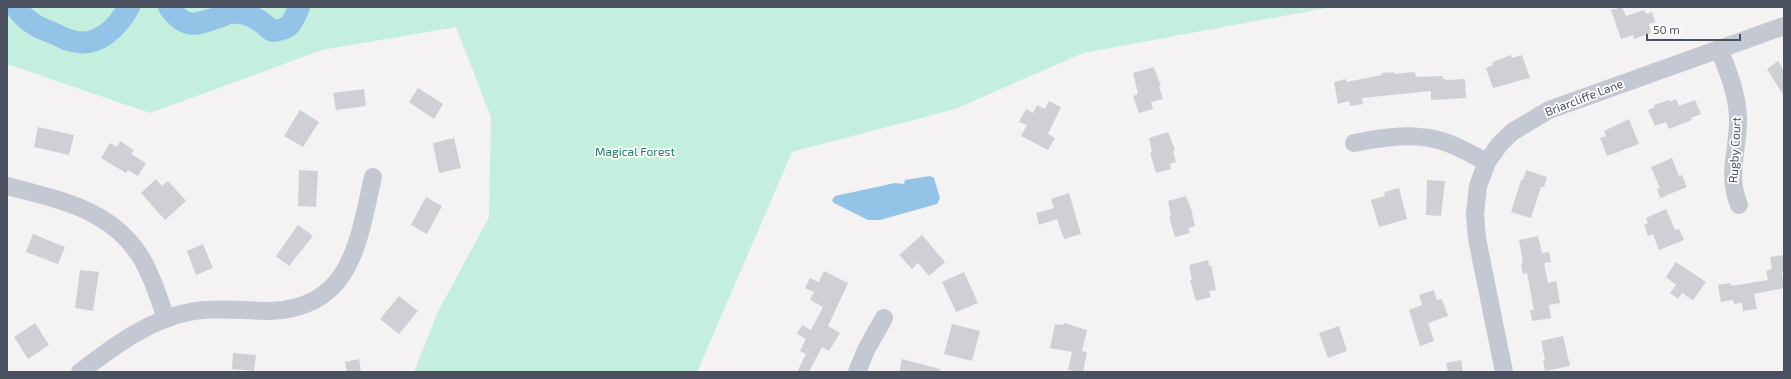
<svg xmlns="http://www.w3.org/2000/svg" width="1791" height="379" font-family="'Exo 2',sans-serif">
<rect width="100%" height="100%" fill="#f4f2f2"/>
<polygon fill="#c4eede" points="7,7 1332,7 1083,53 955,109 792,152 697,372 414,372 437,314 489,217 491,117 456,27 322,50 150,113 7,64"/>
<polygon fill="#94c3e8" points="930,176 934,178 940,198 937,204 880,220 868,220 834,203 832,200 835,196 895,183 904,184 905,180"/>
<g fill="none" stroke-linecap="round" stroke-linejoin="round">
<g stroke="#94c3e8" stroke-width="22">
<path d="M16 7C25 21 38 28 53 33 60 36 66 40 73 41 98 48 118 27 129 7"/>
<path d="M169 7C185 30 196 25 219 17 223 16 227 13 231 13 248 11 260 20 272 31 291 29 292 24 299 7"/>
</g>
</g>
<g fill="#cfd0d6">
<polygon points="1622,7 1626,16 1644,10 1646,14 1652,12 1655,22 1649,24 1651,33 1634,39 1633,35 1621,39 1611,10"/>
<polygon points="1511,55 1512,58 1522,55 1530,78 1493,88 1486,68 1493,65 1492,62"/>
<polygon points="1778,61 1784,71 1784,96 1767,69"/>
<polygon points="1154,67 1161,86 1159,86 1163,99 1151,102 1153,109 1139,113 1133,96 1138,94 1133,73"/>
<polygon points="1394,72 1394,74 1415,72 1416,77 1443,76 1443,79 1448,80 1465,79 1466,98 1431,100 1431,91 1362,98 1363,104 1350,106 1349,101 1338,104 1334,82 1346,79 1346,82 1382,75 1381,73"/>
<polygon points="418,88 443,104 434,119 409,102"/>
<polygon points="364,89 366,106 336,110 333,93"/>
<polygon points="1676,99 1679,106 1695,100 1701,114 1691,118 1692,120 1669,129 1666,122 1655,126 1648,110 1655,107 1654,105 1669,100 1670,102"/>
<polygon points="1049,101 1061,107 1048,134 1055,138 1048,150 1021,136 1027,125 1019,122 1026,109 1033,113 1037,105 1045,109"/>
<polygon points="300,110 319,122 303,147 284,136"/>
<polygon points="1629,119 1639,144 1607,156 1600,138 1606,136 1604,131"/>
<polygon points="38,127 74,135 69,155 34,147"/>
<polygon points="1168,132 1175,150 1173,151 1176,162 1170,164 1171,169 1156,173 1150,153 1152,152 1149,138"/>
<polygon points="454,138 461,168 439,173 433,143"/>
<polygon points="120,141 134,150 131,154 146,163 138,176 128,170 126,173 101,158 110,143 117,147"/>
<polygon points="1672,158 1679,176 1682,175 1687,187 1660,198 1657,189 1660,188 1651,167"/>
<polygon points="299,170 318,171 316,207 298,206"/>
<polygon points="1526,170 1547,177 1544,187 1541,187 1531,218 1511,212 1521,180 1523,180"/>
<polygon points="156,179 162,186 168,181 186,201 165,220 141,193"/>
<polygon points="1427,180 1445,181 1441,216 1426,215"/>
<polygon points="1399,188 1407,219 1379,227 1371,200 1385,196 1384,192"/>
<polygon points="1069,193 1081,234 1064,239 1057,219 1039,225 1036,213 1054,208 1051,199"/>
<polygon points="1186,196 1193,214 1192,214 1195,226 1188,228 1190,233 1175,237 1169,217 1171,216 1168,201"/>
<polygon points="426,197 442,206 427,234 411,225"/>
<polygon points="1666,209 1675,230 1679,229 1684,240 1659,250 1653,234 1648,236 1644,225 1648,223 1646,218"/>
<polygon points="298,225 313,236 289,266 276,256"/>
<polygon points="33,234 65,247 58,264 26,252"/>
<polygon points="922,235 945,262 929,276 918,263 912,269 899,255"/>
<polygon points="1538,236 1542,253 1549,252 1551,262 1544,263 1548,283 1556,281 1560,303 1549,305 1551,318 1532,321 1530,310 1534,310 1527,273 1523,274 1521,264 1523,263 1519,240"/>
<polygon points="203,244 213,268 196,275 187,251"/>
<polygon points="1784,255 1784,272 1782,272 1784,288 1754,294 1757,309 1743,311 1742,303 1734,304 1733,300 1721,302 1718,285 1731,283 1731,286 1768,280 1766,271 1772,269 1770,257"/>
<polygon points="1208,260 1209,266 1211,265 1216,290 1209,291 1211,297 1196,301 1190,280 1192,280 1189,265"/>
<polygon points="1676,262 1706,282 1693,300 1682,293 1678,299 1670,293 1676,285 1666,277"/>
<polygon points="80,270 99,272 93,311 75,308"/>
<polygon points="824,271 848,283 828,326 840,333 829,351 822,347 809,372 797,372 806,354 800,351 806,339 797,334 802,325 811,330 823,307 810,300 814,292 805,288 810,278 819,282"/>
<polygon points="964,272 978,303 956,312 942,282"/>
<polygon points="1434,290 1437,300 1442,299 1448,316 1428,323 1434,341 1420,346 1409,310 1422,305 1419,295"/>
<polygon points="399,296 418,311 399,334 380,319"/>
<polygon points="35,323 49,345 28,359 14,337"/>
<polygon points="1064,323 1087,330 1082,351 1087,352 1083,372 1068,370 1072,352 1050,348 1055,324 1063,325"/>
<polygon points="952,324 980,331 972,361 944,354"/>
<polygon points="1339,326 1347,351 1328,358 1319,333"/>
<polygon points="1563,336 1570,366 1545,371 1543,361 1545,360 1541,341"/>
<polygon points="233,353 256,355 254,371 232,369"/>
<polygon points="359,359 361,372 347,372 345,362"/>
<polygon points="902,359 940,369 940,372 899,372"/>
<polygon points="1461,360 1463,372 1448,372 1446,363"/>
</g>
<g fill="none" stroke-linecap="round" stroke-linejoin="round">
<g stroke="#c4c8d2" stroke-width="18">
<path d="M1719 49C1728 71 1737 93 1738 117 1739 149 1726 173 1739 205"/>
<path d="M1354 143C1385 137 1415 132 1445 142 1460 147 1474 156 1487 162"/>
<path d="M7 186C65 201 123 212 149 273 156 288 161 304 166 319"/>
<path d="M80 372C114 346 149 319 194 311 219 307 244 311 270 311 352 308 358 242 373 177"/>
<polyline points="857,372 866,350 884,318"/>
<polyline points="1504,372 1477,239 1475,214 1478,186 1487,162 1499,145 1512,132 1549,110 1784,26"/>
</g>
</g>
<g text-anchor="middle" stroke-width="3.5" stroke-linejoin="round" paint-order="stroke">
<g font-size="12" fill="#4b505e" stroke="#fff">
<text transform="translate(1584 98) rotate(-21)" y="4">Briarcliffe Lane</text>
<text transform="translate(1735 150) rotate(-87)" y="4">Rugby Court</text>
</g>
<g font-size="12" fill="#1e7d63" stroke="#fff">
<text x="635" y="156">Magical Forest</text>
</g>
</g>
<rect width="1791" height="379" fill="none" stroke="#4b505e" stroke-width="16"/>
<path d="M1647 34v6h93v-6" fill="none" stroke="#4b505e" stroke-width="2"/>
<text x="1653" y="34" font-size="12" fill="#4b505e" stroke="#ffffff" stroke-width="3" paint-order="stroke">50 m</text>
</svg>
